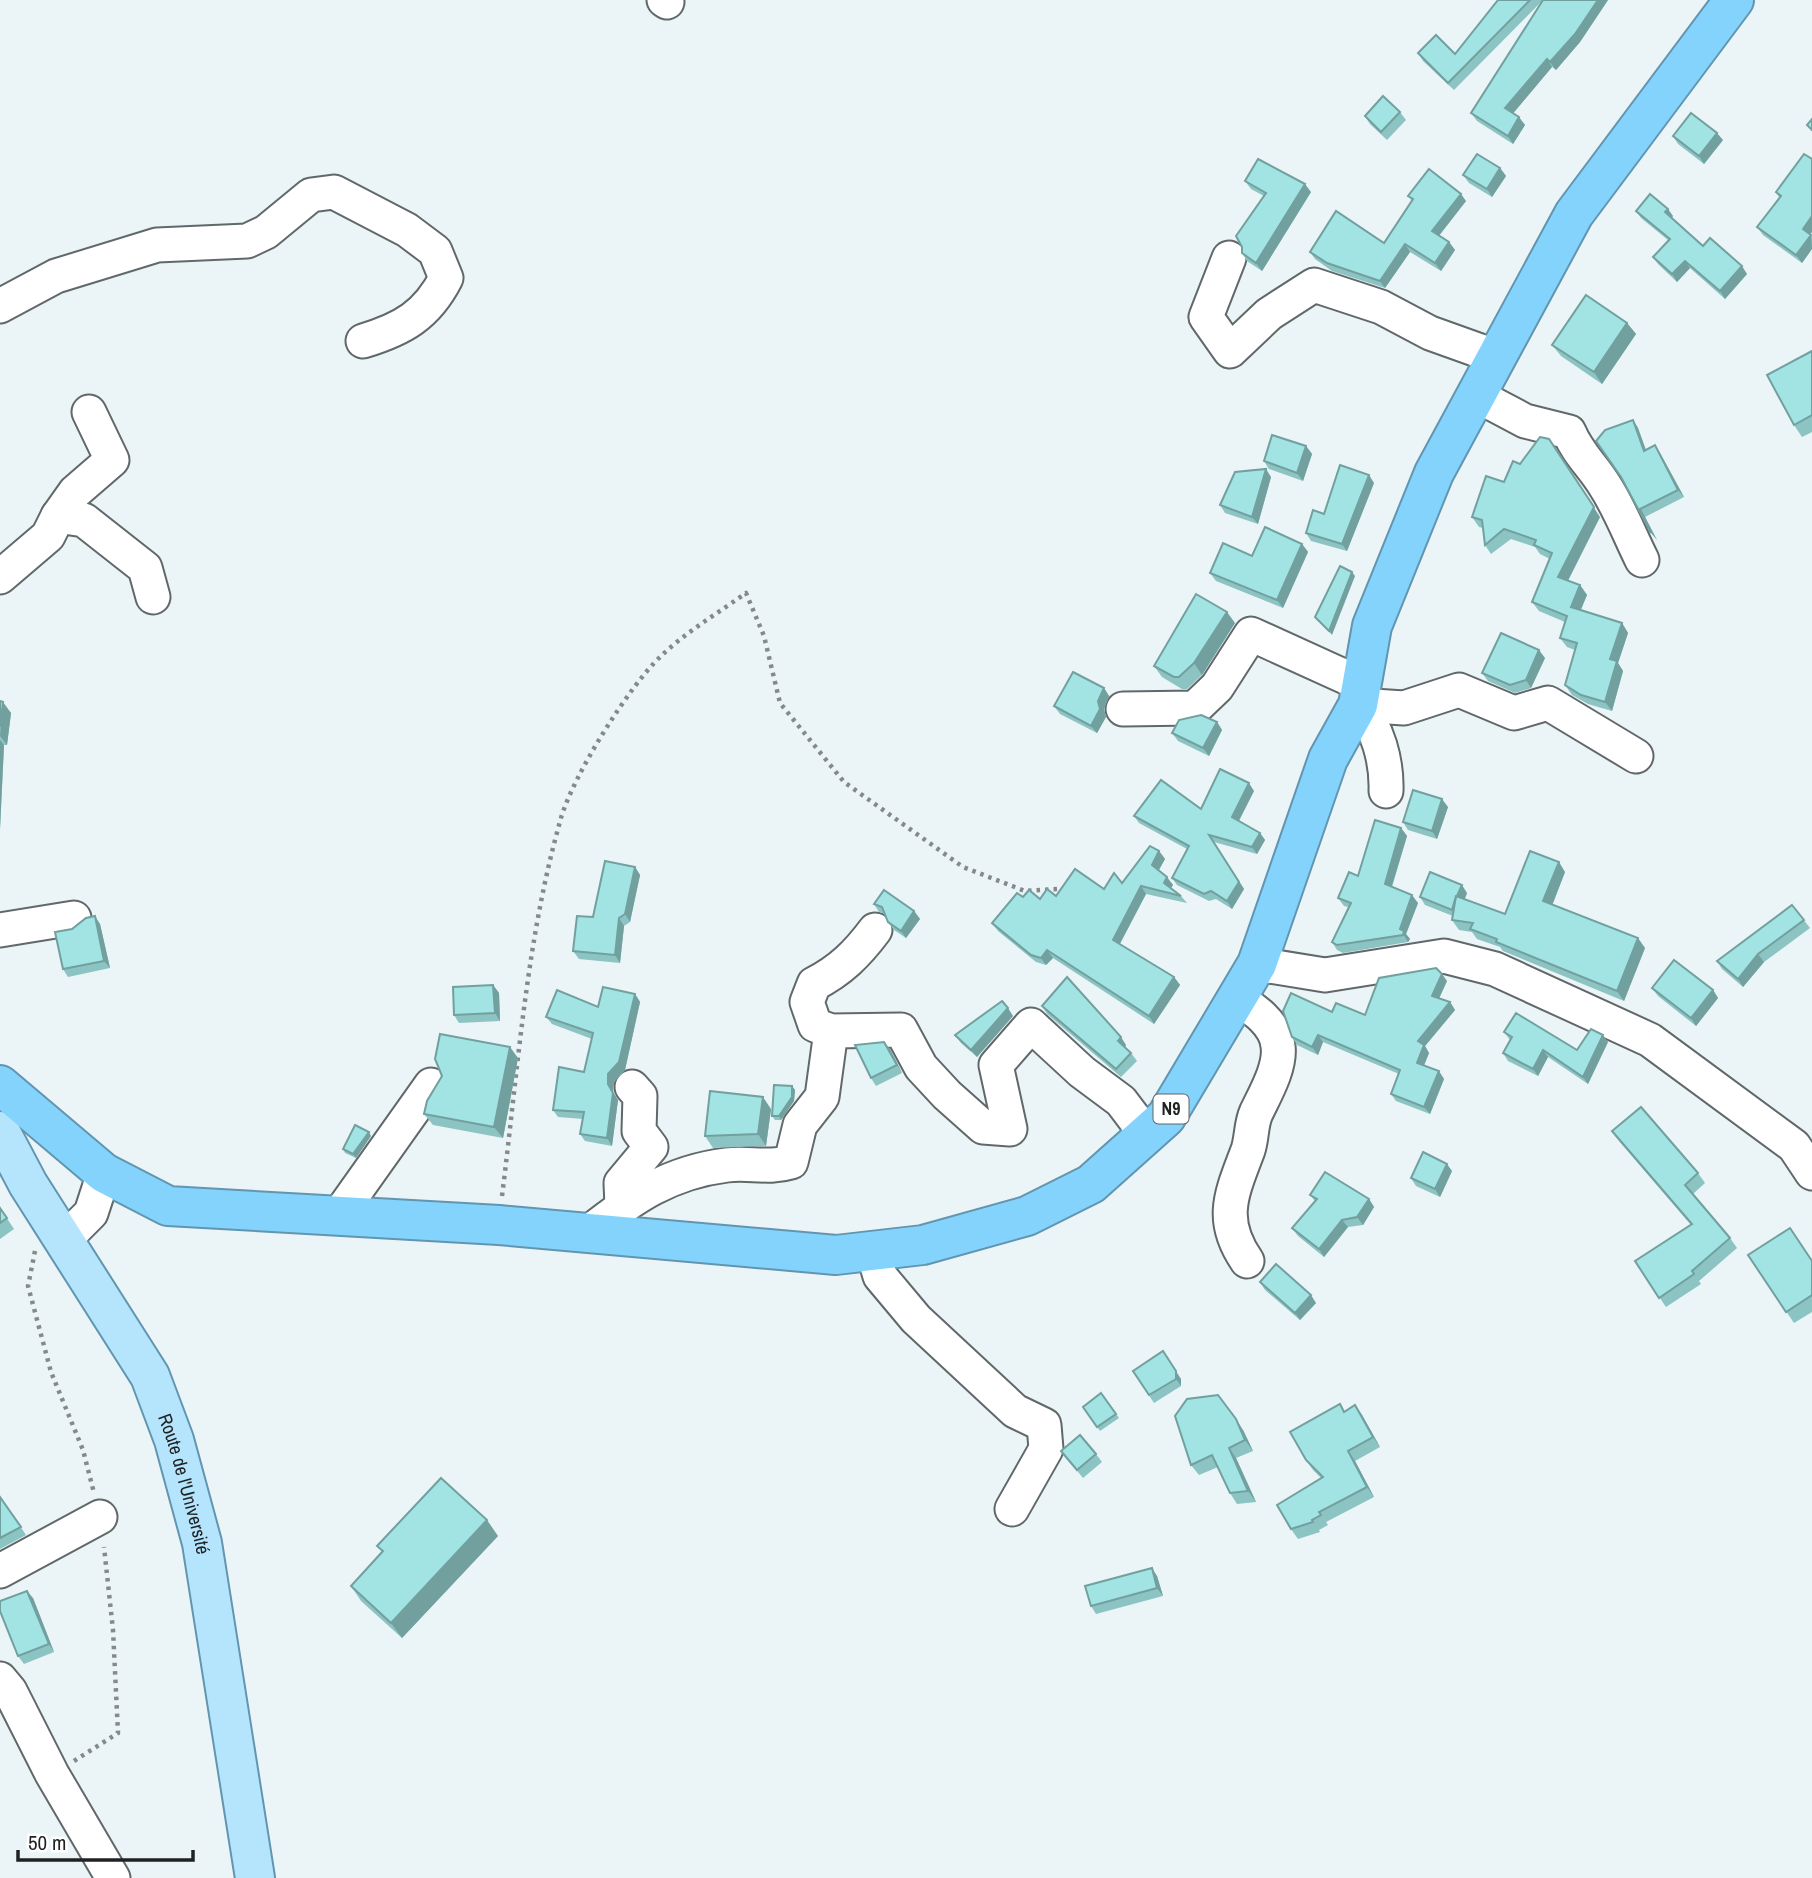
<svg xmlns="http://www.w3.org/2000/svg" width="1812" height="1878" font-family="'Archivo Narrow',sans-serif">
<rect width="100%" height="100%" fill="#ebf4f6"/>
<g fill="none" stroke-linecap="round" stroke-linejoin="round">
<defs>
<g id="minor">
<polyline points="664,0 667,2"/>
<polyline points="1229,258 1206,317 1230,351 1269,314 1314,285 1381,307 1430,333 1497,357"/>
<path d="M0 306 56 276 157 245 247 241 266 232 311 195 334 192 407 230 435 251 446 278C427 315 403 329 363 341"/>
<path d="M1476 395 1525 421 1569 432C1578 454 1593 466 1605 486 1620 509 1630 536 1642 560"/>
<polyline points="58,516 75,492 112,460 89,412"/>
<polyline points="0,577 48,536 58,516 84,520 145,568 153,597"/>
<polyline points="1358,705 1404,708 1459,690 1514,713 1548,703 1636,756"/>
<path d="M1358 705C1378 727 1387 762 1386 791"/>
<polyline points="1123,709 1195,708 1217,687 1251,634 1361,684"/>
<polyline points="0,930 74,918"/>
<path d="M875 930C857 954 841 970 814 984L807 1002 815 1025 831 1031 901 1030 921 1067 947 1095 983 1127 1010 1129 996 1065 1031 1025 1082 1072 1121 1101 1146 1134"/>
<polyline points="1257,964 1325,975 1444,956 1495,969 1650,1040 1794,1146 1812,1173"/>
<path d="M1237 998C1254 1009 1276 1024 1278 1046 1281 1067 1265 1094 1256 1113 1251 1124 1252 1138 1248 1150 1232 1193 1218 1219 1247 1261"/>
<polyline points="622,1206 621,1183 651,1147 639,1131 640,1096 632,1087"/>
<polyline points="338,1216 431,1085"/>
<path d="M588 1233C632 1198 669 1172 727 1165 749 1162 768 1169 791 1162L800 1125 822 1097 831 1031"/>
<polyline points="65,1239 91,1213 104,1173"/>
<polyline points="872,1249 880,1276 916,1319 1015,1411 1044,1425 1046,1449 1012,1509"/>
<polyline points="0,1571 100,1517"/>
<polyline points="0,1679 10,1691 52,1774 113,1878"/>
</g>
<g id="major">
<path id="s1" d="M0 1131 28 1184 150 1376 174 1440 202 1543 255 1878"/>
</g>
<polyline id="highway" points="0,1085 104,1173 168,1206 499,1225 836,1255 923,1245 1027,1216 1091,1184 1166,1117 1257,964 1328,759 1358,705 1372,626 1434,473 1574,214 1734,0"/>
</defs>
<use href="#minor" stroke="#61686a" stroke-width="37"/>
<use href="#major" stroke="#6195b0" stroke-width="42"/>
<use href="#highway" stroke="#6195b0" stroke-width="42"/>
<g stroke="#848a8b" stroke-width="4.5" stroke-dasharray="3.5 5" stroke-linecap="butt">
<path d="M502 1196C518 1070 526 940 561 818 573 776 629 686 661 656 686 632 718 613 746 593L764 636 780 703 844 782 963 867 1025 891 1058 889"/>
<polyline points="35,1251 28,1286 51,1372 83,1450 94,1493"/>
<polyline points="74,1761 118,1733 113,1630 104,1547"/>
</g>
<use href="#minor" stroke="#fff" stroke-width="33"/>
<use href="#major" stroke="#b5e5fd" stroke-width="38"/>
<use href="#highway" stroke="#84d3fc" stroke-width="38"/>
</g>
<g fill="#8bc4c3">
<polygon points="1498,0 1608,0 1580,42 1556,70 1552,67 1513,113 1525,125 1513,144 1477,121 1471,113 1543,0 1454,90 1423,61 1418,53 1455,54"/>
<polygon points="1400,112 1406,120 1387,140 1370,124 1365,116"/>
<polygon points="1673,136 1723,140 1704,164 1678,144"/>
<polygon points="1812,159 1812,232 1810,234 1812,236 1812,249 1802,263 1763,235 1757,227 1779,197 1776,192"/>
<polygon points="1500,168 1506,176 1492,197 1469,183 1463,175"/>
<polygon points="1245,181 1311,192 1262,271 1247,261 1242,253 1264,196 1251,189"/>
<polygon points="1408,196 1466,201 1439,236 1449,242 1455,250 1441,271 1410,252 1385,288 1332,271 1315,259 1310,252 1384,243 1412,201"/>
<polygon points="1636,211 1673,216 1672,218 1703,246 1747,274 1725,299 1690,268 1677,282 1658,264 1653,257 1668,240 1641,218"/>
<polygon points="1627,323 1636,334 1602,384 1561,356 1552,345"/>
<polygon points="1812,351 1812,432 1802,437 1794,425"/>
<polygon points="1633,420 1638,428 1646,450 1660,453 1684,497 1645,517 1657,540 1621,477"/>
<polygon points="1306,446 1312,454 1303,481 1269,469 1264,461"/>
<polygon points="1271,477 1258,524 1225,513 1220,505"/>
<polygon points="1374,483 1347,551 1311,541 1306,533 1324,514"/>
<polygon points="1472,517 1600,517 1568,581 1580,585 1587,595 1580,610 1622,623 1628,633 1618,663 1623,671 1612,711 1588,704 1572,695 1565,685 1575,650 1567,647 1560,638 1565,622 1539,611 1532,602 1550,559 1540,554 1535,547 1511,539 1491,554 1485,545 1483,528 1479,527"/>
<polygon points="1302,544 1308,552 1283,608 1216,581 1210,573 1252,556"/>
<polygon points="1235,623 1202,675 1187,689 1182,689 1162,677 1154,666"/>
<polygon points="1545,658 1531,688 1515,693 1488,681 1482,673"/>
<polygon points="1104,688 1109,696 1104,709 1106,717 1097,733 1060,714 1054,706"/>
<polygon points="0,701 11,713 7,745 4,745 0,829"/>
<polygon points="1217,722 1222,730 1209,756 1178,741 1172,733"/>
<polygon points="1254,791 1239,821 1260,833 1265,840 1257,854 1214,842 1244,889 1232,909 1216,899 1209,901 1177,885 1172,878 1187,849 1139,823 1134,816 1201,809"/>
<polygon points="1448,807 1437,839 1408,830 1403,822"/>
<polygon points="1401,828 1407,836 1392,887 1418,903 1406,934 1410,939 1408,942 1343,953 1337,950 1332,942 1348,907 1344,906 1338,898"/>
<polygon points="1159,851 1165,859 1159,870 1173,885 1171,888 1181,896 1187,903 1146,894 1120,944 1174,977 1180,985 1154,1024 1053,958 1046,965 1036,962 998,931 992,923 1023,897 1040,899 1104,889 1122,883"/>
<polygon points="635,867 640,875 630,922 624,926 620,963 579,959 573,951 593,917"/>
<polygon points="1565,872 1552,905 1645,948 1624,1001 1503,951 1500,947 1477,939 1472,932 1459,930 1452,920 1453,916 1425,905 1420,897 1467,893 1465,899 1505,914"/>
<polygon points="874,904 914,911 920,919 906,938 894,930 888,922 885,914 879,912"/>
<polygon points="1792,905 1810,928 1764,962 1743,987 1722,969 1717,961"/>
<polygon points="100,924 110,968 68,977 63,969 72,929"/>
<polygon points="1447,981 1439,998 1450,1002 1455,1010 1425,1046 1429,1053 1424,1066 1444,1079 1430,1114 1396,1101 1391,1094 1399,1074 1323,1042 1318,1055 1297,1045 1292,1037 1332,1012 1365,1015"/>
<polygon points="493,985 499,993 500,1021 459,1023 454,1015"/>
<polygon points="1652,988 1713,990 1718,998 1696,1026 1658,996"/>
<polygon points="635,994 640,1002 625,1070 614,1082 613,1092 618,1100 612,1146 585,1141 580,1134 583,1119 558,1117 553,1110 584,1072 592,1039 552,1024 546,1017 598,1007"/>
<polygon points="1042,1006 1126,1045 1125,1047 1131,1053 1137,1061 1121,1077 1047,1014"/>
<polygon points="1013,1016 977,1057 961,1043 955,1035"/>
<polygon points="1504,1032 1577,1050 1608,1042 1588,1084 1548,1057 1538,1076 1508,1061 1503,1053 1510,1040"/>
<polygon points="890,1049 902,1073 876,1086 871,1078"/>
<polygon points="518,1058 503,1138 433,1125 424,1114 442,1076"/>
<polygon points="792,1086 795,1090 794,1101 781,1120 775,1120 772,1116"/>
<polygon points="771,1109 766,1146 713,1148 705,1136"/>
<polygon points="1612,1131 1698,1173 1705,1183 1693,1194 1730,1238 1737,1248 1699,1281 1701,1284 1666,1307 1635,1261 1691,1225 1619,1141"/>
<polygon points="371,1136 356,1158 345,1153 343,1149"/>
<polygon points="1452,1171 1440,1197 1416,1186 1411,1178"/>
<polygon points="1310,1195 1369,1199 1374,1207 1363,1225 1348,1227 1324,1257 1298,1236 1292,1228 1315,1201"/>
<polygon points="0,1208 14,1229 0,1239"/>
<polygon points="1748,1255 1812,1261 1812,1312 1794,1323"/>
<polygon points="1260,1282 1316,1303 1300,1320 1265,1290"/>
<polygon points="1133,1371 1181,1379 1181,1386 1154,1403"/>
<polygon points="1101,1393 1119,1418 1100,1431 1083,1407"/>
<polygon points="1355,1405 1362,1415 1380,1447 1355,1461 1374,1497 1326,1522 1328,1525 1319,1530 1320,1532 1298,1539 1291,1529 1321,1478 1313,1470 1306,1460 1345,1411"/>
<polygon points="1243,1430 1253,1451 1236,1458 1256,1502 1237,1504 1230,1493 1218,1467 1199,1475 1191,1465"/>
<polygon points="1061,1451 1096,1454 1102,1462 1083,1478"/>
<polygon points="0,1496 26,1535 0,1549"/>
<polygon points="498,1536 402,1638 361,1601 351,1586 382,1552 377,1546"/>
<polygon points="1157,1576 1163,1596 1096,1614 1091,1606"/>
<polygon points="33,1598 54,1652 24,1664 18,1656"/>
</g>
<g fill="#71a09f">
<polygon points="1598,0 1608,0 1580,42 1556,70 1550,62"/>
<polygon points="1547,59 1552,67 1511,116 1505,108"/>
<polygon points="1519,117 1525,125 1513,144 1508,136"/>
<polygon points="1717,133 1723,140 1704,164 1699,156"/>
<polygon points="1500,168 1506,176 1492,197 1487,189"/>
<polygon points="1305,184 1311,192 1262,271 1256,263"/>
<polygon points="1461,194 1466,201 1437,238 1432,231"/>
<polygon points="1668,209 1673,216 1670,219 1665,212"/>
<polygon points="1812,216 1812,232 1808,237 1803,229"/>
<polygon points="1811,235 1812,249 1802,263 1796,255"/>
<polygon points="1449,242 1455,250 1441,271 1435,263"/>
<polygon points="1405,244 1410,252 1385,288 1380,281"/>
<polygon points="1685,261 1690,268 1677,282 1672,274"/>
<polygon points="1742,266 1747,274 1725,299 1720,291"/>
<polygon points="1627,323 1636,334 1602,384 1594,372"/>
<polygon points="1633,420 1638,428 1649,459 1644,451"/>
<polygon points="1655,445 1660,453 1684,497 1678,490"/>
<polygon points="1306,446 1312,454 1303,481 1297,473"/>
<polygon points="1555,448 1600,517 1565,586 1558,577"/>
<polygon points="1266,469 1271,477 1258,524 1252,517"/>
<polygon points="1369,475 1374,483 1347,551 1342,544"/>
<polygon points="1640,509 1645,517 1657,540 1651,533"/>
<polygon points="1302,544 1308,552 1283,608 1277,600"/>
<polygon points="1352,572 1355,576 1332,635 1329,631"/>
<polygon points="1580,585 1587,595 1578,617 1571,607"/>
<polygon points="1227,612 1235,623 1202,675 1194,663"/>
<polygon points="1622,623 1628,633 1618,663 1623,671 1612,711 1605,702 1610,659"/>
<polygon points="1539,650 1545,658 1531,688 1526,680"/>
<polygon points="1104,688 1109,696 1104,709 1106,717 1097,733 1091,726 1098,701"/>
<polygon points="3,702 11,713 7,745 0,736"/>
<polygon points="1217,722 1222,730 1209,756 1203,748"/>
<polygon points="0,740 4,745 0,829"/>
<polygon points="1249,783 1254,791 1237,824 1232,817"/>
<polygon points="1442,799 1448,807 1437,839 1432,831"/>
<polygon points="1401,828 1407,836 1390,892 1385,884"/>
<polygon points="1260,833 1265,840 1257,854 1252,847"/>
<polygon points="1214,842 1244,889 1232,909 1227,901"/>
<polygon points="1159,851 1165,859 1157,873 1152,865"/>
<polygon points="1559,862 1565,872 1550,911 1543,901"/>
<polygon points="635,867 640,875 630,922 625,914"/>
<polygon points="1167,877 1173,885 1169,891 1164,883"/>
<polygon points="1462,885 1467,893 1457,917 1452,910"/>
<polygon points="1141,886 1146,894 1118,947 1113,940"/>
<polygon points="1412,895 1418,903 1406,934 1410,939 1408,942 1400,929"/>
<polygon points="914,911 920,919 906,938 901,931"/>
<polygon points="95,916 100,924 110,968 104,961"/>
<polygon points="619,918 624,926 620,963 615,955"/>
<polygon points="1638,938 1645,948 1624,1001 1617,991"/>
<polygon points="1047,950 1053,958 1046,965 1041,958"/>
<polygon points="1758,954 1764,962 1743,987 1738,979"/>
<polygon points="1442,974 1447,981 1437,1003 1432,996"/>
<polygon points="1174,977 1180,985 1154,1024 1149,1016"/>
<polygon points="493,985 499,993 500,1021 495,1013"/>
<polygon points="1713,990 1718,998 1696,1026 1691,1018"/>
<polygon points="635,994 640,1002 625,1070 614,1082 613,1092 618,1100 612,1146 607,1138 608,1074"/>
<polygon points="1450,1002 1455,1010 1425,1046 1429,1053 1422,1070 1417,1063 1418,1041"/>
<polygon points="1008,1008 1013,1016 977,1057 971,1050"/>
<polygon points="1318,1035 1323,1042 1318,1055 1312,1047"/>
<polygon points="1603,1035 1608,1042 1588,1084 1583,1077"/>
<polygon points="1121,1037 1126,1045 1124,1049 1118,1041"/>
<polygon points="884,1042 890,1049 902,1073 897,1065"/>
<polygon points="510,1047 518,1058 503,1138 494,1127"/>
<polygon points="1543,1050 1548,1057 1538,1076 1533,1069"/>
<polygon points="1439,1071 1444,1079 1430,1114 1424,1107"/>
<polygon points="792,1086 795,1090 794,1101 781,1120 779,1116"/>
<polygon points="763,1097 771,1109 766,1146 758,1134"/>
<polygon points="369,1132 371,1136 356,1158 353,1154"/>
<polygon points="1447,1164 1452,1171 1440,1197 1435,1189"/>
<polygon points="1369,1199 1374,1207 1363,1225 1357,1217"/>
<polygon points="1342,1220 1348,1227 1324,1257 1319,1249"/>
<polygon points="1311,1295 1316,1303 1300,1320 1295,1313"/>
<polygon points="1163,1351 1181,1379 1181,1386 1176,1379"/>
<polygon points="1355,1405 1362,1415 1380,1447 1373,1437"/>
<polygon points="1236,1419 1243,1430 1253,1451 1245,1440"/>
<polygon points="1229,1448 1236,1458 1256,1502 1248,1491"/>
<polygon points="1348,1451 1355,1461 1374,1497 1367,1487"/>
<polygon points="487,1520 498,1536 402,1638 391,1623"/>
<polygon points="1152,1568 1157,1576 1163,1596 1157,1588"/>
<polygon points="27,1591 33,1598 54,1652 49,1644"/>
</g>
<g fill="#a2e4e3" stroke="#71a09f" stroke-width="2">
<polygon points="1498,0 1530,0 1448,83 1418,53 1436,35 1455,54"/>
<polygon points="1543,0 1598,0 1575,34 1550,62 1547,59 1505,108 1519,117 1508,136 1471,113"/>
<polygon points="1383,96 1400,112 1381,132 1365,116"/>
<polygon points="1691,113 1717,133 1699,156 1673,136"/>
<polygon points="1812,119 1812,130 1807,125"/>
<polygon points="1477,154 1500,168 1487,189 1463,175"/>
<polygon points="1804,154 1812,159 1812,216 1803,229 1811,235 1796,255 1757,227 1781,196 1776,192"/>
<polygon points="1258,159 1305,184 1256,263 1242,253 1242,247 1236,236 1266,193 1245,181"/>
<polygon points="1429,169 1461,194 1432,231 1449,242 1435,263 1405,244 1380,281 1327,263 1310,252 1336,211 1384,243 1413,199 1408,196"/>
<polygon points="1650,194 1668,209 1665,212 1703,246 1710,238 1742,266 1720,291 1685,261 1672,274 1653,257 1670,239 1636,211"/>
<polygon points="1586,295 1627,323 1594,372 1552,345"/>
<polygon points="1812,351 1812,415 1794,425 1767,375"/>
<polygon points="1633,420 1644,451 1655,445 1678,490 1640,509 1651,533 1621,477 1596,441 1605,430"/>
<polygon points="1272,435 1306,446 1297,473 1264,461"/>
<polygon points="1540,437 1549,439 1594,507 1558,577 1580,585 1571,607 1622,623 1610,659 1617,661 1605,702 1581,695 1565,685 1577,643 1560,638 1567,616 1532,602 1552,553 1534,545 1536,540 1504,529 1485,545 1482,520 1472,517 1486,476 1504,482 1513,461 1520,464"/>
<polygon points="1340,465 1369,475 1342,544 1306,533 1313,510 1324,514"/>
<polygon points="1266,469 1252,517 1220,505 1235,472"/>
<polygon points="1265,527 1302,544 1277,600 1210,573 1223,543 1252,556"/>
<polygon points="1340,566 1352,572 1329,631 1315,617"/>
<polygon points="1196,594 1227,612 1194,663 1179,677 1174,677 1154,666"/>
<polygon points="1501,633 1539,650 1526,680 1510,685 1482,673"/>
<polygon points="1073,672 1104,688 1098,701 1100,709 1091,726 1054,706"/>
<polygon points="0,701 3,702 0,727"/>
<polygon points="1201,715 1217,722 1203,748 1172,733 1179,720"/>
<polygon points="1220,769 1249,783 1232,817 1260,833 1252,847 1209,835 1239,882 1227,901 1211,891 1204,894 1172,878 1189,846 1134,816 1161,780 1201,809"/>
<polygon points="1413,790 1442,799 1432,831 1403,822"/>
<polygon points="1375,820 1401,828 1385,884 1412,895 1400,929 1404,931 1403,935 1337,945 1332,942 1351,903 1338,898 1349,872 1358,876"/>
<polygon points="1150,846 1159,851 1152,865 1167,877 1164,883 1181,896 1141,886 1113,940 1174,977 1149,1016 1047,950 1041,958 1031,955 992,923 1017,893 1023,897 1029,890 1040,899 1047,889 1056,896 1075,869 1104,889 1114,873 1122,883"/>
<polygon points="1530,851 1559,862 1543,901 1638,938 1617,991 1496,942 1497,939 1470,929 1473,923 1452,920 1456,896 1505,914"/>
<polygon points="605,861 635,867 625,914 619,918 615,955 573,951 577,916 593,917"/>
<polygon points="1430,872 1462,885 1457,896 1456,896 1452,910 1420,897"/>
<polygon points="884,890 914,911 901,931 888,922 882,907 874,904"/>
<polygon points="1792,905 1804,920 1758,954 1738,979 1717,961"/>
<polygon points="95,916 104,961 63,969 55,932 72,929 86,918"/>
<polygon points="1674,960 1713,990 1691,1018 1652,988"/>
<polygon points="1436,968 1442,974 1432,996 1450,1002 1418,1041 1424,1045 1417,1063 1439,1071 1424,1107 1391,1094 1400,1070 1318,1035 1312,1047 1292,1037 1283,1011 1291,993 1332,1012 1336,1003 1365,1015 1379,978"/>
<polygon points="1067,977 1121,1037 1118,1041 1131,1053 1116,1069 1042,1006"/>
<polygon points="493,985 495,1013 454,1015 453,987"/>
<polygon points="603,987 635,994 619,1062 608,1074 608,1084 613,1093 607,1138 580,1134 584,1112 553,1110 559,1067 584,1072 593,1033 546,1017 557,990 598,1007"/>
<polygon points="1002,1001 1008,1008 971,1050 955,1035"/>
<polygon points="1516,1013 1577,1050 1591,1029 1603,1035 1583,1077 1543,1050 1533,1069 1503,1053 1512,1037 1504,1032"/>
<polygon points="440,1034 510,1047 494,1127 424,1114 427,1101 442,1076 435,1059"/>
<polygon points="884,1042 897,1065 871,1078 855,1045"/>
<polygon points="774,1085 792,1086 792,1097 779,1116 772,1116"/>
<polygon points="710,1091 763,1097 758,1134 705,1136"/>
<polygon points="1641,1107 1698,1173 1685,1185 1730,1238 1692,1271 1694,1274 1659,1298 1635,1261 1692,1224 1612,1131"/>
<polygon points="355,1125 369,1132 353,1154 343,1149"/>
<polygon points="1423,1152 1447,1164 1435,1189 1411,1178"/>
<polygon points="1325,1172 1369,1199 1357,1217 1342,1220 1319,1249 1292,1228 1317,1199 1310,1195"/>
<polygon points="0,1208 7,1218 0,1223"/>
<polygon points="1790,1228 1812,1261 1812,1295 1786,1312 1748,1255"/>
<polygon points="1276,1264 1311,1295 1295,1313 1260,1282"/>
<polygon points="1163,1351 1176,1371 1176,1379 1149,1395 1133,1371"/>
<polygon points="1101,1393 1116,1414 1097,1427 1083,1407"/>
<polygon points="1218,1395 1236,1419 1245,1440 1229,1448 1248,1491 1230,1493 1212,1455 1191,1465 1175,1416 1187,1399"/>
<polygon points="1340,1404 1344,1412 1355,1405 1373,1437 1348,1451 1367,1487 1319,1512 1321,1515 1312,1520 1313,1522 1291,1529 1277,1505 1323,1477 1306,1460 1290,1432"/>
<polygon points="1080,1435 1096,1454 1077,1470 1061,1451"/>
<polygon points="441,1478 487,1520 391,1623 351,1586 383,1551 377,1546"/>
<polygon points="0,1497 21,1527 0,1538"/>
<polygon points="1152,1568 1157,1588 1091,1606 1085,1586"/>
<polygon points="27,1591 49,1644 18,1656 0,1611 0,1601"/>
</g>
<g text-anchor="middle" stroke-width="6" stroke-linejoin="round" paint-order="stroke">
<rect fill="#fff" stroke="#626465" stroke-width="2" x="1153.5" y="1094.5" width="35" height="29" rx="5"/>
<g font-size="18" font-weight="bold" fill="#1f2223">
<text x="1171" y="1115">N9</text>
</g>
<g font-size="19" fill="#1f2223" stroke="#fff">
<text dy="7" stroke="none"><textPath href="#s1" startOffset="401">Route de l'Université</textPath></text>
</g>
</g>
<path d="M18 1850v10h175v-10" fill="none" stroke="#1f2223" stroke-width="3.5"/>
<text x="28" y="1850" font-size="21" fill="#1f2223" stroke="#ffffff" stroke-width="5" paint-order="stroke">50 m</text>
</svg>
